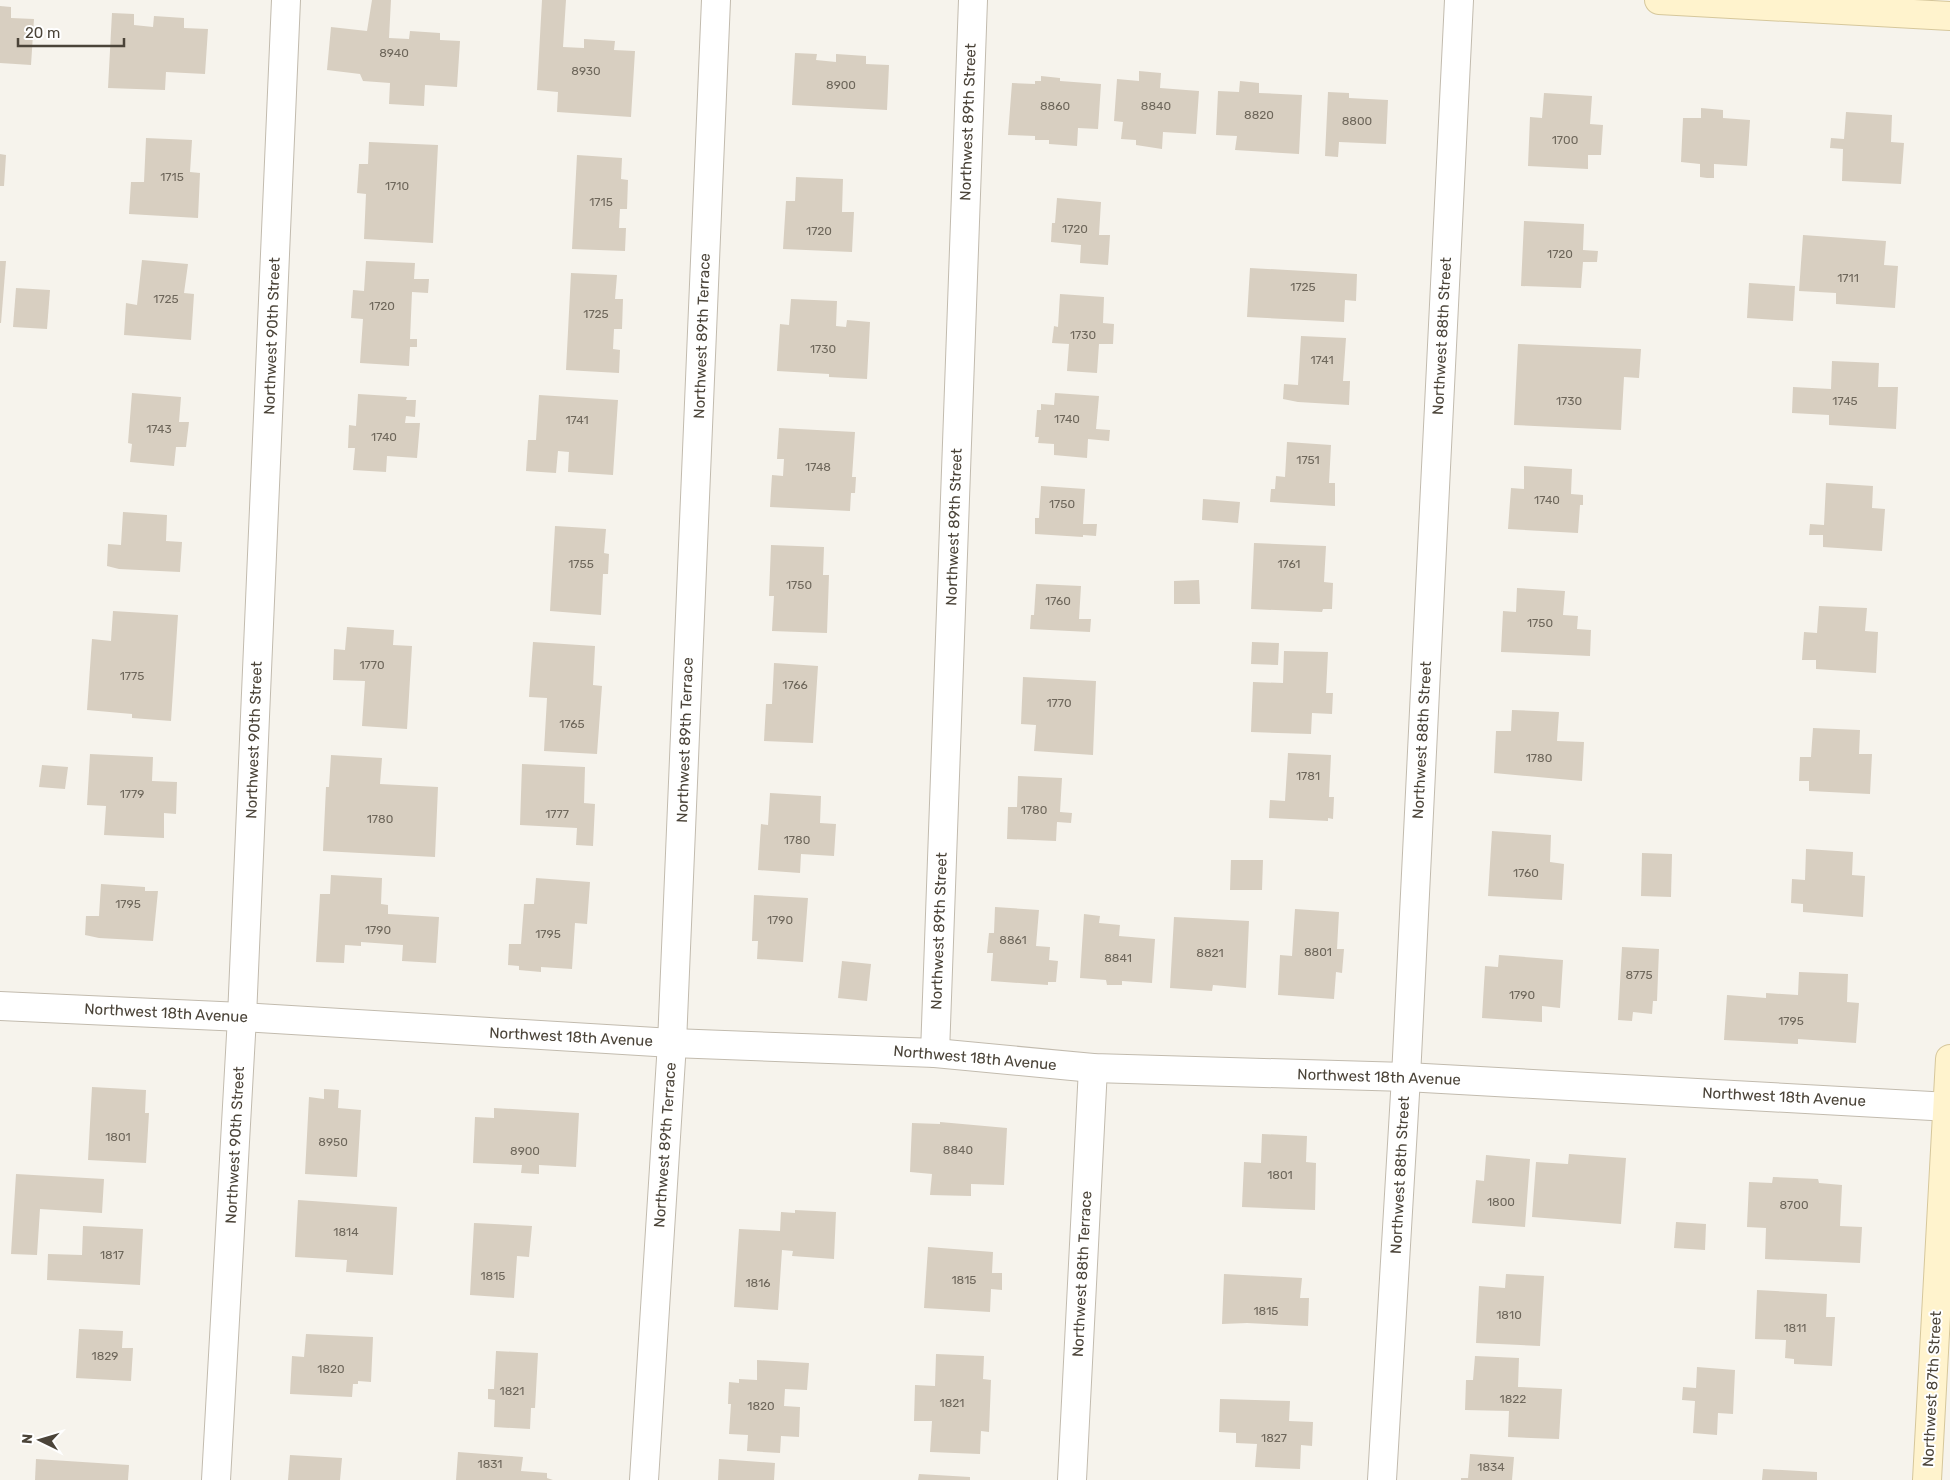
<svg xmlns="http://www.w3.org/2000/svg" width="1950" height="1480" font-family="Rubik,sans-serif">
<rect width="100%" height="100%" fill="#f6f3ec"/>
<g fill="#d8cfc1">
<polygon points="372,0 391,0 389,38 409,39 410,31 440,33 440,40 460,41 457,87 425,85 424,106 389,104 390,83 363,81 360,74 327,70 331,27 367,31"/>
<polygon points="542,0 566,0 563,47 584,48 584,39 615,41 614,50 635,51 631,117 557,112 558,92 537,90"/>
<polygon points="0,6 11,7 11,18 34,19 31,65 0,63"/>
<polygon points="112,13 134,14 134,25 153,27 154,16 184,18 184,28 208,29 205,74 166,72 165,90 108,88"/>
<polygon points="795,53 817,54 816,60 836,62 836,54 866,56 866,64 889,65 887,110 792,105"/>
<polygon points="1139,71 1161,73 1160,88 1199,91 1196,134 1163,132 1162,149 1136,145 1136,140 1121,139 1123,122 1114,121 1117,79 1139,81"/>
<polygon points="1041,76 1060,78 1060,81 1101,84 1098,129 1078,128 1077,146 1049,144 1049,140 1035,140 1035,136 1008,135 1012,83 1035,84 1035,81 1041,81"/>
<polygon points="1240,81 1259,83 1259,93 1302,95 1299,154 1235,150 1237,136 1216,135 1218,91 1239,92"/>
<polygon points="1328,92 1349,93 1349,98 1388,100 1386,144 1339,142 1338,157 1325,156"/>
<polygon points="1544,93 1592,96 1590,124 1603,125 1601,155 1588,155 1588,169 1528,166 1530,117 1542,118"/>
<polygon points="1701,108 1723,110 1723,118 1750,120 1747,166 1714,164 1714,178 1707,178 1700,177 1700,164 1681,162 1683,118 1701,118"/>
<polygon points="1846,112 1892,115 1891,142 1904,143 1901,184 1842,181 1843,149 1830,148 1831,138 1844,139"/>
<polygon points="146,138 192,140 190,172 200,173 198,218 129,214 131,182 144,182"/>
<polygon points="369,142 438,145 433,243 364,239 366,194 357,193 359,164 368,164"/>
<polygon points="0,154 6,155 4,186 0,186"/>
<polygon points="577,155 622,158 621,179 628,180 627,209 620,209 619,228 626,228 625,251 572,249"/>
<polygon points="796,177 843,179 842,212 854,212 852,252 783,249 786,201 795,201"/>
<polygon points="1057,198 1101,202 1099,235 1110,235 1108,265 1080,263 1081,245 1051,242 1052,223 1055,223"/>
<polygon points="1524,221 1584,224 1583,250 1598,251 1597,262 1583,262 1581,288 1521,286"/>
<polygon points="1803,235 1886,241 1884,265 1898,266 1895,308 1836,304 1836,293 1799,291"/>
<polygon points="142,260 188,264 184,293 194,294 191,340 124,335 126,303 137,305"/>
<polygon points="0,261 6,261 1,323 0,323"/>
<polygon points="366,261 415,263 414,279 429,279 428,293 412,292 410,339 417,339 417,347 410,347 409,366 360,363 363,319 351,318 353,290 364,291"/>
<polygon points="1250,268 1357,274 1356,301 1345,300 1344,322 1247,317"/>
<polygon points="571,273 617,275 615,299 623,299 622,329 614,329 613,349 620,350 619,373 566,370"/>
<polygon points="1749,283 1795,286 1793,321 1747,318"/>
<polygon points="16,288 50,290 47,329 13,327"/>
<polygon points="1060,294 1104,297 1103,323 1114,324 1113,344 1099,344 1097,373 1067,371 1069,344 1052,343 1054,326 1058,327"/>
<polygon points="791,299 837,301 836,326 846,327 847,320 870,322 867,379 829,377 829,374 777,371 780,324 789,325"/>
<polygon points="1301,336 1346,338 1343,381 1350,381 1349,405 1298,402 1283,399 1284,384 1298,385"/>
<polygon points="1518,344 1641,349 1639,378 1624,377 1621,430 1514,425"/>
<polygon points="1832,361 1879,363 1878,387 1898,387 1896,429 1829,425 1829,415 1792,413 1793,387 1831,389"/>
<polygon points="132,393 181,397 179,422 189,422 186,447 176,447 174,466 130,462 132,444 128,443"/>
<polygon points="1055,393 1099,396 1096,429 1110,430 1109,441 1088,439 1087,458 1054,455 1054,444 1038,443 1039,437 1035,437 1037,410 1041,410 1041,404 1054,405"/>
<polygon points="358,394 407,397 406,400 416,400 415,417 406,416 405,423 420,423 417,458 387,456 386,472 353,470 355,448 348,448 349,425 356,426"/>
<polygon points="539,395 618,400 613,475 568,472 569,452 558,451 556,473 526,471 528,440 536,440"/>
<polygon points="779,428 855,432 852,477 856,477 855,493 851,493 850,511 770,507 772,475 783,476 784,459 777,459"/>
<polygon points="1287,442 1331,445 1329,483 1335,483 1335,506 1270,502 1271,489 1275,489 1276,476 1285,477"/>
<polygon points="1524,466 1572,469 1571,494 1583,495 1583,505 1580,505 1578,533 1508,529 1511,488 1524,489"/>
<polygon points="1826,483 1873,486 1872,508 1885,509 1882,551 1823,547 1823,535 1809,535 1810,524 1824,525"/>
<polygon points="1041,486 1085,489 1083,524 1097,524 1096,536 1083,535 1083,537 1035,534 1035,518 1039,518"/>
<polygon points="1203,499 1240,502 1238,523 1202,520"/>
<polygon points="123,512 167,515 166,541 182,542 180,572 119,569 107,566 108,544 121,545"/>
<polygon points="555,526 606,529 604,553 609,554 608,574 603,574 601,615 550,611"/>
<polygon points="1254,543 1326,546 1324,582 1333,583 1332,609 1323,609 1322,612 1251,609"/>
<polygon points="771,545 824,547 823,575 829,575 827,633 772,631 774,596 769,596"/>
<polygon points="1199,580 1200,604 1174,604 1174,581"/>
<polygon points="1036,584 1081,586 1079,619 1091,619 1090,632 1030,629 1031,615 1034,615"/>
<polygon points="1517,588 1565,591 1563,615 1578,616 1577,629 1591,630 1590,656 1501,652 1503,611 1516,612"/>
<polygon points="1819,606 1867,608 1865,631 1878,632 1876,673 1816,669 1816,660 1802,660 1804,632 1817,633"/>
<polygon points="113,611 178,615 171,721 132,718 132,714 87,710 92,639 111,641"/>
<polygon points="347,627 394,630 393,645 412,646 407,729 362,726 365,681 333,680 334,649 345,650"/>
<polygon points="533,642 595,646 593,685 602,686 597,754 544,751 547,698 529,697"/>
<polygon points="1252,642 1279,643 1278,665 1251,664"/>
<polygon points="1284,651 1328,652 1326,693 1333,693 1332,714 1312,713 1311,734 1251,732 1253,682 1283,683"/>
<polygon points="774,663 818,666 813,743 764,741 766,704 772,704"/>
<polygon points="1023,677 1096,681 1093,755 1034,751 1036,725 1021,724"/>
<polygon points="1512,710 1559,712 1557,741 1584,742 1582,781 1494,773 1496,731 1511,731"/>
<polygon points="1813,728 1860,730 1859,754 1872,754 1870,794 1809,791 1809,781 1799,781 1800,757 1811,757"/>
<polygon points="1288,753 1331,755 1329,797 1334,797 1333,819 1328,818 1328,821 1269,818 1270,800 1285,801"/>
<polygon points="90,754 153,757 152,781 177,782 176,814 164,813 164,838 104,835 106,806 87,805"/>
<polygon points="331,755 382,758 380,784 438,787 435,857 323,851 326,787 329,787"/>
<polygon points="522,764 585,767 584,803 595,804 593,846 576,845 577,828 520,825"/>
<polygon points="42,765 68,767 65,789 39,787"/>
<polygon points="1018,776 1062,778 1060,812 1072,813 1071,823 1057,822 1056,841 1007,839 1008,807 1017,807"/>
<polygon points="770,793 821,796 820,823 836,824 834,856 801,854 800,873 758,870 761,824 768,825"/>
<polygon points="1492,831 1551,835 1550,862 1564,864 1562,900 1488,896"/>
<polygon points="1806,849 1853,852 1852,875 1865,876 1863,917 1803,912 1803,904 1791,903 1792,879 1805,880"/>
<polygon points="1642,853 1672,854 1671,897 1641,896"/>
<polygon points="1231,860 1263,860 1262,890 1230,890"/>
<polygon points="331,875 382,878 381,904 388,905 388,914 439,917 436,963 402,961 403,945 361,942 361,946 345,945 344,963 316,962 320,894 330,894"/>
<polygon points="536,878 590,882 587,924 575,923 572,969 541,967 541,972 519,970 519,966 508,965 509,944 521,944 524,904 534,904"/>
<polygon points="101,884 145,887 145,891 158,891 153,941 99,938 85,935 86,916 99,916"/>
<polygon points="754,895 808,898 803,962 757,959 758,941 752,941"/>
<polygon points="995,907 1039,910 1036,946 1050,947 1049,960 1058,961 1056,982 1048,982 1048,985 991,981 993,953 987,953 989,933 994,933"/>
<polygon points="1295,909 1339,912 1337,949 1344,949 1342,973 1336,972 1334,999 1278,995 1280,955 1292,956"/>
<polygon points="1084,914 1100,916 1099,923 1120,925 1119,936 1155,939 1152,983 1122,981 1122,985 1107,985 1106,980 1080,978"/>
<polygon points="1174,917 1249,921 1246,988 1213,985 1212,991 1170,988"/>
<polygon points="1622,947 1659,949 1657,1001 1653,1001 1652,1014 1633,1012 1632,1021 1618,1020"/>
<polygon points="1499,955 1563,960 1560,1008 1542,1006 1542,1022 1482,1018 1485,966 1498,967"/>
<polygon points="842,961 871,964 867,1001 838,998"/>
<polygon points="1799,972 1848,974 1847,1002 1859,1003 1856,1043 1798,1039 1798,1044 1724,1040 1727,995 1766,998 1766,993 1798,995"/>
<polygon points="92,1087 146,1090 145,1113 149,1113 146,1163 88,1160"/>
<polygon points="324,1089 339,1090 338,1108 361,1110 357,1177 305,1174 309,1097 324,1099"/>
<polygon points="494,1108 579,1113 576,1167 539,1165 539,1174 521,1173 522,1165 473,1163 475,1117 494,1118"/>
<polygon points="940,1122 1007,1128 1004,1185 971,1184 971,1196 930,1195 932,1174 910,1172 912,1123 940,1124"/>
<polygon points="1262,1134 1307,1136 1306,1162 1316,1163 1315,1210 1242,1207 1244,1162 1261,1163"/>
<polygon points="1569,1154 1626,1158 1621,1224 1532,1217 1536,1162 1568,1164"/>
<polygon points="1486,1155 1530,1159 1525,1227 1472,1223 1476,1180 1484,1181"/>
<polygon points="16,1174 104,1179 102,1213 40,1209 37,1255 11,1254"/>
<polygon points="1773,1177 1818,1179 1819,1183 1842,1185 1840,1226 1862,1227 1860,1263 1765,1259 1766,1228 1747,1227 1749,1182 1772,1183"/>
<polygon points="298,1200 397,1207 393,1275 346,1272 347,1260 295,1257"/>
<polygon points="795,1210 836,1212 834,1259 792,1256 793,1251 782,1250 778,1310 734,1307 739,1229 780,1231 781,1212 795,1213"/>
<polygon points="1676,1222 1706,1224 1705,1250 1674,1248"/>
<polygon points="474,1223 532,1226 529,1257 517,1256 514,1298 470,1295"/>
<polygon points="83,1226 143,1229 140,1285 47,1280 48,1254 82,1255"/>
<polygon points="928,1247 993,1252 992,1273 1002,1273 1002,1290 991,1289 990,1312 924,1308"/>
<polygon points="1224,1274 1302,1278 1300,1298 1309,1298 1308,1326 1247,1323 1222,1324"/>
<polygon points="1506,1274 1544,1276 1540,1346 1476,1343 1479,1286 1505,1288"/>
<polygon points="1757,1290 1827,1294 1826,1317 1835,1317 1832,1366 1794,1364 1794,1359 1785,1358 1786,1340 1755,1339"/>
<polygon points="79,1329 123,1331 122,1348 133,1348 131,1381 76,1378"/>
<polygon points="306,1334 373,1337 371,1382 358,1381 358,1384 353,1384 352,1397 290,1394 292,1356 304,1357"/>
<polygon points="496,1351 538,1353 535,1408 531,1408 530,1429 494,1427 495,1400 488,1399 488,1389 494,1389"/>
<polygon points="936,1354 984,1356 983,1379 991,1380 989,1432 981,1431 980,1454 930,1452 932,1421 914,1421 915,1385 935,1386"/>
<polygon points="1475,1356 1519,1358 1518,1387 1562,1389 1559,1439 1508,1437 1509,1411 1465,1410 1466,1380 1473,1380"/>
<polygon points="757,1360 809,1363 807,1390 785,1389 784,1406 800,1407 799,1437 781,1436 780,1453 747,1451 748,1435 729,1434 731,1404 728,1404 729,1382 739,1383 739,1379 757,1380"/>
<polygon points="1697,1367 1735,1370 1733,1414 1718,1413 1717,1435 1693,1433 1695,1401 1682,1400 1683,1387 1696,1388"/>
<polygon points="1220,1399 1290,1401 1289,1421 1313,1422 1312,1446 1301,1445 1300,1469 1255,1467 1257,1444 1236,1443 1236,1433 1219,1432"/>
<polygon points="458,1452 523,1457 521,1471 547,1473 547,1478 553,1480 456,1480"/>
<polygon points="1470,1454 1514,1457 1512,1480 1461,1480 1461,1478 1468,1478"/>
<polygon points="290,1455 342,1458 340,1480 288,1480"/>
<polygon points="36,1459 129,1465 128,1480 35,1480"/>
<polygon points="719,1459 775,1463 774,1480 718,1480"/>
<polygon points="1763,1469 1817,1472 1817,1480 1762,1480"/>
<polygon points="919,1474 970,1477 970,1480 918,1480"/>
</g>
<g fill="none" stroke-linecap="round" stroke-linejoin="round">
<defs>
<g id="street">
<polyline points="0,1006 242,1017 672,1043 935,1053 1093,1068 1406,1077 1950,1107"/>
<polyline points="935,1053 973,0"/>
<polyline points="216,1480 242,1017 286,0"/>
<polyline points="644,1480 672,1043 716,0"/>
<polyline points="1072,1480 1093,1068"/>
<polyline points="1382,1480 1406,1077 1459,0"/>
</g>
<g id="secondary">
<polyline points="1659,0 1950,16"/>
<polyline points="1927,1480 1950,1059"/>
</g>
</defs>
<use href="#street" stroke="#c2bbae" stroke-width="30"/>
<use href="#secondary" stroke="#d6c79b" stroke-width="30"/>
<use href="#street" stroke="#fff" stroke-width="28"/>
<use href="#secondary" stroke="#fff3cd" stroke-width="28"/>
</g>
<g text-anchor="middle" stroke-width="4" stroke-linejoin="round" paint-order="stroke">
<g font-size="12" fill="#6e675b">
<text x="394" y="57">8940</text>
<text x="586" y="75">8930</text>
<text x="841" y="89">8900</text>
<text x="1055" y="110">8860</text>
<text x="1156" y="110">8840</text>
<text x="1259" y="119">8820</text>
<text x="1357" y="125">8800</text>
<text x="1565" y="144">1700</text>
<text x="172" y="181">1715</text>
<text x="397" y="190">1710</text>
<text x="601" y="206">1715</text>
<text x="1075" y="233">1720</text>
<text x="819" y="235">1720</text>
<text x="1560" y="258">1720</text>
<text x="1848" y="282">1711</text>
<text x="1303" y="291">1725</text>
<text x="166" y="303">1725</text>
<text x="382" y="310">1720</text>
<text x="596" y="318">1725</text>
<text x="1083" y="339">1730</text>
<text x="823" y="353">1730</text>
<text x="1322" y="364">1741</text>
<text x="1569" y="405">1730</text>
<text x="1845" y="405">1745</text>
<text x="1067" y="423">1740</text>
<text x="577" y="424">1741</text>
<text x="159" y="433">1743</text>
<text x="384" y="441">1740</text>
<text x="1308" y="464">1751</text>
<text x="818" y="471">1748</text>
<text x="1547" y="504">1740</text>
<text x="1062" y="508">1750</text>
<text x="581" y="568">1755</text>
<text x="1289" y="568">1761</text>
<text x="799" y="589">1750</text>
<text x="1058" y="605">1760</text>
<text x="1540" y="627">1750</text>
<text x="372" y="669">1770</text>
<text x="132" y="680">1775</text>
<text x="795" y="689">1766</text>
<text x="1059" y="707">1770</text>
<text x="572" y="728">1765</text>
<text x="1539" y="762">1780</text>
<text x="1308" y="780">1781</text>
<text x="132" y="798">1779</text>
<text x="1034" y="814">1780</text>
<text x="557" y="818">1777</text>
<text x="380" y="823">1780</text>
<text x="797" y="844">1780</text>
<text x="1526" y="877">1760</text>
<text x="128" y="908">1795</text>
<text x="780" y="924">1790</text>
<text x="378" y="934">1790</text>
<text x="548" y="938">1795</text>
<text x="1013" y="944">8861</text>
<text x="1318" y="956">8801</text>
<text x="1210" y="957">8821</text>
<text x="1118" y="962">8841</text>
<text x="1639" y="979">8775</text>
<text x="1522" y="999">1790</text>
<text x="1791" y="1025">1795</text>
<text x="118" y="1141">1801</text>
<text x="333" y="1146">8950</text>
<text x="958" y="1154">8840</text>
<text x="525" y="1155">8900</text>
<text x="1280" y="1179">1801</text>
<text x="1501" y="1206">1800</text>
<text x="1794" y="1209">8700</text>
<text x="346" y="1236">1814</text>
<text x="112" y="1259">1817</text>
<text x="493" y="1280">1815</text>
<text x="964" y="1284">1815</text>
<text x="758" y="1287">1816</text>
<text x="1266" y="1315">1815</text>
<text x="1509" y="1319">1810</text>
<text x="1795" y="1332">1811</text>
<text x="105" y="1360">1829</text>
<text x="331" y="1373">1820</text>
<text x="512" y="1395">1821</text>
<text x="1513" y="1403">1822</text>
<text x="952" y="1407">1821</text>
<text x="761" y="1410">1820</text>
<text x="1274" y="1442">1827</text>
<text x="490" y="1468">1831</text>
<text x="1491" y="1471">1834</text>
</g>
<g font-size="15" fill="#4b4439" stroke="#fff">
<text transform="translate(968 122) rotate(-88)" y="5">Northwest 89th Street</text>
<text transform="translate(272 336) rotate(-88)" y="5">Northwest 90th Street</text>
<text transform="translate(702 336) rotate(-88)" y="5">Northwest 89th Terrace</text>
<text transform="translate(1442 336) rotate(-87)" y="5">Northwest 88th Street</text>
<text transform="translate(954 527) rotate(-88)" y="5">Northwest 89th Street</text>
<text transform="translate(254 740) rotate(-88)" y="5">Northwest 90th Street</text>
<text transform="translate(685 740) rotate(-88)" y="5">Northwest 89th Terrace</text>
<text transform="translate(1422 740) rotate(-87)" y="5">Northwest 88th Street</text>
<text transform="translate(939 931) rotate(-88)" y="5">Northwest 89th Street</text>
<text transform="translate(166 1013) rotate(3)" y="5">Northwest 18th Avenue</text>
<text transform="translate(571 1037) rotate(3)" y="5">Northwest 18th Avenue</text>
<text transform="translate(975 1058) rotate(5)" y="5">Northwest 18th Avenue</text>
<text transform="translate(1379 1077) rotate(2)" y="5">Northwest 18th Avenue</text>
<text transform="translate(1784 1097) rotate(3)" y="5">Northwest 18th Avenue</text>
<text transform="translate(235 1145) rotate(-87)" y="5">Northwest 90th Street</text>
<text transform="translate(665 1145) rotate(-86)" y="5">Northwest 89th Terrace</text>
<text transform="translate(1400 1175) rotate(-87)" y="5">Northwest 88th Street</text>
<text transform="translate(1082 1274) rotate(-87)" y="5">Northwest 88th Terrace</text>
<text transform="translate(1932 1389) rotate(-87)" y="5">Northwest 87th Street</text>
</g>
</g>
<g transform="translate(40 1440) rotate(275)" stroke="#ffffff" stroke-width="4" paint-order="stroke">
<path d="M0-4L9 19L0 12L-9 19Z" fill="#4b4439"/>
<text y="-8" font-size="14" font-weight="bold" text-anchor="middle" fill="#4b4439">N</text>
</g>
<path d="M18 38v8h106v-8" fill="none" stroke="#4b4439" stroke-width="2.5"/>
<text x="25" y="38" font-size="15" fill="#4b4439" stroke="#ffffff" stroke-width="4" paint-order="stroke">20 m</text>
</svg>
